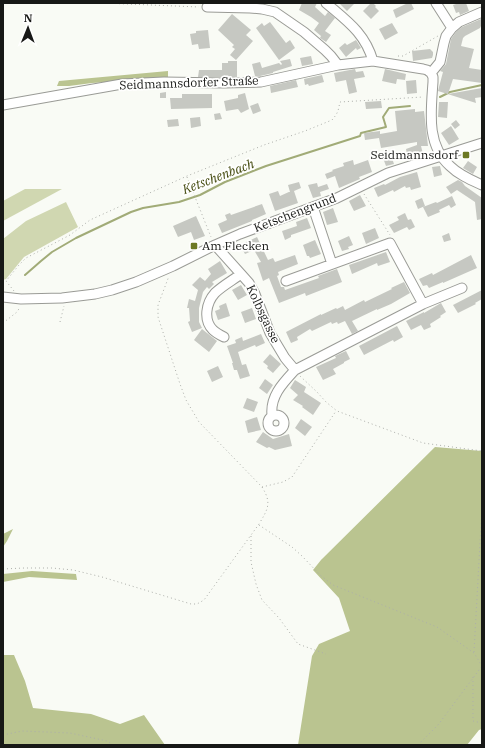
<svg xmlns="http://www.w3.org/2000/svg" width="485" height="748" viewBox="0 0 485 748" font-family="'IBM Plex Serif',serif">
<style>
.green{fill:#d0d7b1}
.forest{fill:#bac490}
.lines{fill:none;stroke-linecap:round;stroke-linejoin:round}
.stream{stroke:#a1ab77;stroke-width:2}
.building{fill:#c6c8c2}
.minor-casing{stroke:#9a9b96;stroke-width:11}
.path{stroke:#adafaa;stroke-width:1;stroke-dasharray:1 3;stroke-linecap:butt}
.minor{stroke:#fff;stroke-width:9}
.poi-dot{fill:#6d7924;stroke:#fffffe;stroke-width:1.5}
.labels{text-anchor:middle;stroke-width:3.5;stroke-linejoin:round;paint-order:stroke}
.street-label{font-size:12px;fill:#171816;stroke:#fffffe}
.poi-label{font-size:12px;fill:#171816;stroke:#fffffe;text-anchor:end}
.water-label{font-size:13px;font-style:italic;fill:#42490c;stroke:#fffffe}
</style>
<rect width="100%" height="100%" fill="#f9fbf5"/>
<path class="green" d="M25 189H62L3 221V201Z
M66 202 78 227 24 257 6 279 3 280V239L26 221Z"/>
<path class="forest" d="M168 71V78L92 83 69 86H57L59 81Z
M435 447 482 451V729L479 730 467 745H298L312 656 319 644 350 631 339 598 313 570 321 560Z
M13 529 7 541 3 547V534Z
M32 571 76 574 77 580 29 577 3 582V574Z
M3 655H14L25 681 33 708 91 714 120 724 144 715 165 745H3Z"/>
<g class="lines">
<path class="stream" d="M440 97 450 92 482 85
M25 275 41 261 52 252 76 238 131 212 143 208 179 202 200 195 225 182 266 166 360 136 361 133 386 127 383 117 389 108 410 106"/>
</g>
<path class="building" d="M302 3H317L315 7 325 16 328 12 335 18 325 31 331 35 326 42 320 38 321 36 314 30 319 23 311 17 299 10Z
M339 3H355L347 11Z
M371 3H373L376 6 375 7 379 11 371 19 363 11Z
M408 3H411L414 9 396 18 393 10Z
M459 3H466L469 11 460 15 459 12 456 13 453 5Z
M232 14 251 30 246 35 253 41 236 60 230 55 235 49 232 47 234 45 218 30Z
M481 19 482 26H481L480 28 465 36 463 38 461 46 474 49 469 68 482 70V83L453 79 448 94 482 88V97L475 98 476 103 438 91 439 87 443 72 440 71 446 64 451 39 456 32 462 27Z
M270 22 286 43 290 40 295 48 279 60 256 28 262 23 264 26Z
M392 23 398 33 385 40 379 29Z
M208 30 210 48 199 49 198 44 192 45 190 34 196 33V31Z
M356 40 361 48 357 50 356 48 346 57 339 48 345 43 347 45Z
M430 49 433 52V55L432 58 413 61 412 51Z
M311 56 313 64 302 66 300 58Z
M290 59 292 66 273 72V73L260 76H255L252 64 260 62 262 68 279 63 281 65 282 64 280 61Z
M228 61H237V77H198L199 70H222V63H228Z
M355 69 356 72 363 71 365 77 354 79 357 92 349 94 346 80 336 82 334 73Z
M385 69 406 74 405 80 397 79 396 84 382 81Z
M322 75 324 82 309 86 308 84 305 85 304 79Z
M296 80 298 87 271 93 270 86Z
M416 80 417 93 407 94 406 81Z
M166 92V98H160V93Z
M245 93 249 109 241 113 238 109 226 111 224 101 238 98V95Z
M182 94H212V108L171 109 170 98H182Z
M381 101 382 108 366 109 365 102Z
M439 102H448L447 118 438 117Z
M258 103 261 111 253 114 250 106Z
M415 109V112L424 111 428 146H421L423 154H417L418 157 408 159 406 149 417 145V142L381 148 379 138 365 140 364 133 380 131V134L397 131 395 111Z
M220 113 222 119 215 120 214 114Z
M200 117 201 126 191 128 190 118Z
M178 119 179 126 168 127 167 120Z
M456 120 460 125 455 129 451 124Z
M451 126 459 139 449 145 441 133Z
M391 155 394 164 386 166 383 158Z
M353 160 354 165 368 160 372 172 359 177 360 179 339 188 335 176 327 179 325 174 333 171 332 170 344 166 343 163Z
M468 161 477 167 473 174 463 168Z
M440 166 442 175 434 177 432 167Z
M417 172 421 187 411 190 410 187 406 188 405 186 394 192 393 190 378 197 374 188 384 184 385 185 400 177Z
M458 180 462 182 465 186 482 198V219L477 220 475 202 457 190 451 194 446 187Z
M299 182 301 188 294 191 298 203 275 211 269 194 278 191 280 196 291 191 290 192 288 185Z
M317 183 318 187 327 184 329 189 320 192 321 196 313 198 308 185Z
M360 195 366 206 354 211 349 201Z
M452 196 456 205 451 208 449 205 439 210 440 212 428 217 423 207 436 202 437 203Z
M422 198 425 206 418 209 415 201Z
M262 204 266 214 252 220V221L222 233 218 224 227 220 225 215 230 213 231 215Z
M333 208 338 222 327 225 323 212Z
M405 213 408 220 411 219 415 227 409 230 407 227 394 233 389 225 399 220 397 217Z
M196 216 205 236 194 240 191 232 178 237 173 226Z
M307 218 311 228 291 235V237L285 240 282 231 297 226 296 222Z
M375 228 379 238 366 244 362 233Z
M449 233 451 240 444 242 442 236Z
M349 236 353 245 348 247 349 249 342 251 338 241Z
M257 237 268 260 273 258 275 262 295 255 298 264 278 272 279 275 277 276 281 287H284L285 290 319 278 318 276 337 269 342 282 306 296 305 293 279 303 269 278 263 281 257 263 261 262 254 250 245 254 240 245Z
M315 240 321 254 310 258 309 256H307L303 245Z
M386 252 390 262 378 266 377 263 352 274 349 265Z
M471 255 477 268 443 283V282L429 288 427 285 423 286 419 279 432 273 433 275Z
M220 261 227 273 212 282 214 284 209 289 207 287 203 292 199 308V322L202 328 192 332 188 322 190 321 189 308H187L189 299 195 301 198 290 192 285 200 277 205 281 211 274 208 269Z
M404 282 410 293 391 304 377 310V309L352 321 358 331 352 334 345 321 338 324 337 322 332 324 331 322 312 331 310 329 297 337 298 340 291 343 286 332 321 314V315L336 308 337 309 343 306 345 310 364 300 365 302 392 289 391 288Z
M241 285 247 295 238 300 232 290Z
M482 290V299L475 303 476 304 458 313 453 305Z
M226 303 230 316 218 320 215 311 220 309 219 306Z
M441 303 446 312 440 316 441 317 430 324 431 327 424 330 421 325 411 330 406 321 424 312V313Z
M252 308 256 319 245 323 241 312Z
M397 326 403 337 394 342 393 340 364 355 359 346Z
M202 329 217 341 209 352 194 340Z
M261 334 265 343 256 347 255 345 238 352 242 365 246 364 250 376 240 379 237 370H234L232 363H233L227 346 236 343 235 340 242 337 243 341Z
M346 351 350 359 344 362V363L333 369 336 374 323 380 316 367 336 358 335 356Z
M270 354 281 364 273 373 267 368 268 366 263 362Z
M218 366 223 377 212 382 207 371Z
M265 379 273 385 267 394 259 388Z
M295 380 306 387 304 392 321 403 313 415 302 407 303 406 293 400 298 395 290 388Z
M247 398 258 402 254 412 243 408Z
M257 417 261 430 248 433 245 421Z
M301 419 312 427 305 436 295 428Z
M263 432 273 439 289 434 292 446 275 450 269 447 267 448 256 442Z"/>
<g class="lines">
<g class="minor-casing">
<path id="minor" d="M326 3C347 21 365 33 373 61
M436 3 452 28
M207 7 250 8 262 9 275 12 304 32 325 50 331 56 338 65
M431 73 433 77V82C431 111 426 145 450 166 459 175 471 180 482 185
M431 73 440 62 444 43 446 36 452 28 459 22 482 12
M3 105 122 84 164 82 224 83 261 82 338 65 373 61 423 69 427 70 431 73
M313 207 332 264
M215 245 241 274C233 280 222 286 215 293 206 303 203 320 213 330 216 333 220 335 224 337
M241 274 249 283 255 294 270 333 285 358 295 370C283 383 270 396 272 415
M286 281 390 243 423 304
M3 297 21 299 62 298 95 294 112 290 136 282 173 266 215 245 240 234 337 198 388 173 482 143
M295 370 423 304 462 288
M268 423a8 8 0 1 1 16 0a8 8 0 1 1-16 0Z"/>
</g>
<path class="path" d="M103 3 199 7
M398 56H403L438 36
M187 177 211 237
M364 194 390 235
M14 291 6 281 19 265 26 258 70 235 90 220 187 176 264 145 305 131 332 120 336 115 338 111 340 102 423 97
M60 322 64 306
M3 323 17 312 20 307
M300 376 317 392 326 402 337 411 423 443 482 451
M262 487 283 482 292 477 336 411
M259 525 292 547 302 556 320 575 333 585 437 627 474 653 482 666
M251 536V562L256 584 262 600 279 618 298 644 326 654
M3 569 24 568H52L73 570 102 577 191 604H197L204 600 259 524C268 509 272 503 262 487L199 422 186 400 180 384 158 317V305L169 276
M474 652 482 507
M473 677V721L482 723
M3 735 22 731 70 733 107 741 113 745
M418 745 438 725 482 666"/>
<use href="#minor" class="minor"/>
</g>
<g class="poi-dot">
<rect x="462" y="151" width="8" height="8" rx="2"/>
<rect x="190" y="242" width="8" height="8" rx="2"/>
</g>
<g class="labels">
<g class="street-label">
<text transform="translate(189 83) rotate(-2)" y="4">Seidmannsdorfer Straße</text>
<text transform="translate(295 213) rotate(-21)" y="4">Ketschengrund</text>
<text transform="translate(263 314) rotate(65)" y="4">Kolbsgasse</text>
</g>
<g class="poi-label">
<text x="458" y="159">Seidmannsdorf</text>
<text x="202" y="250" text-anchor="start">Am Flecken</text>
</g>
<g class="water-label">
<text transform="translate(218 176) rotate(-21)" y="5">Ketschenbach</text>
</g>
</g>
<rect width="485" height="748" fill="none" stroke="#171816" stroke-width="8"/>
<g transform="translate(28 28) rotate(1)" stroke="#fffffe" stroke-width="3" paint-order="stroke">
<path d="M0-3L7 15L0 10L-7 15Z" fill="#171816"/>
<text y="-6" font-size="11" font-weight="bold" text-anchor="middle" fill="#171816">N</text>
</g>
</svg>
